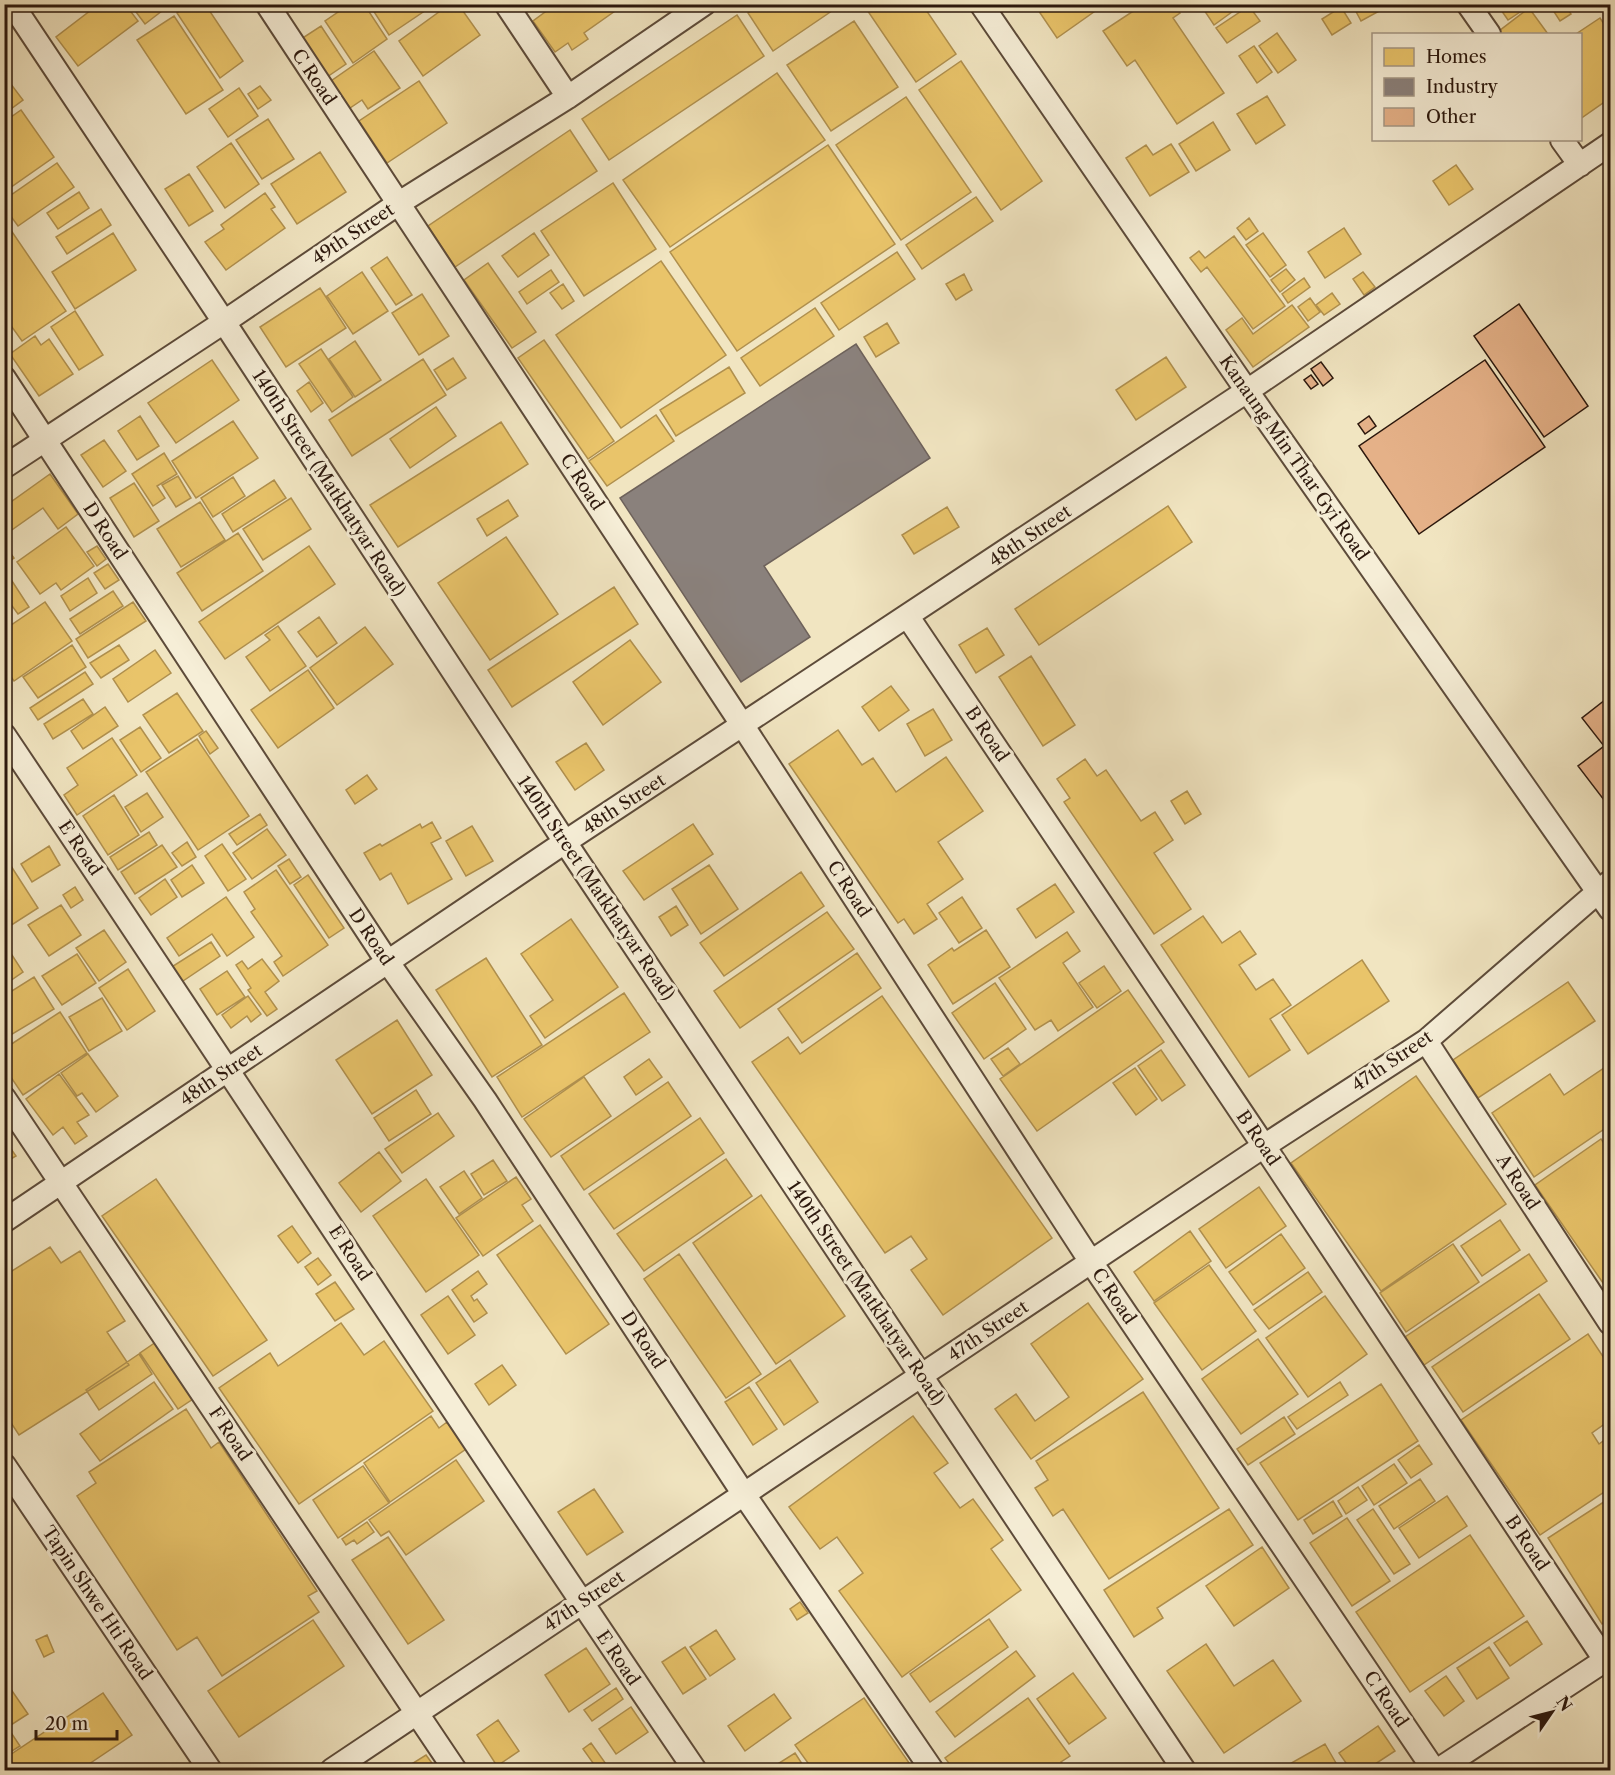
<svg xmlns="http://www.w3.org/2000/svg" width="1615" height="1775" viewBox="0 0 1615 1775" font-family="'Libre Caslon Text',serif">
<style>
.homes{fill:#e9c46a;stroke:#b0904e;stroke-width:1.5}
.industry{fill:#8a817c;stroke:#6e625b;stroke-width:1.5}
.building{fill:#e5b188;stroke:#2c180d;stroke-width:1.5}
.lines{fill:none;stroke-linecap:round;stroke-linejoin:round}
.street-casing{stroke:#5d4b3a;stroke-width:26}
.street{stroke:#f6eed7;stroke-width:22}
.labels{text-anchor:middle;stroke-width:6;stroke-linejoin:round;paint-order:stroke}
.street-label{font-size:18px;fill:#2c180d;stroke:#f6eed7}
</style>
<rect width="100%" height="100%" fill="#f1e5c1"/>
<filter id="stains"><feTurbulence type="fractalNoise" baseFrequency=".00333" numOctaves="4"/><feColorMatrix values="0 0 0 0 .2 0 0 0 0 .09 0 0 0 0 .02 0 0 0 .5 -.17"/></filter>
<radialGradient id="worn" r=".72"><stop offset=".6" stop-color="#630" stop-opacity="0"/><stop offset="1" stop-color="#630" stop-opacity=".3"/></radialGradient>
<path class="homes" d="M99 4H125L138 21 78 66 56 37Z
M130 4H171L145 24Z
M189 4H205L243 61 220 78 177 13Z
M350 4H364L387 39 353 63 325 21Z
M369 4H435L389 35Z
M450 4H458L480 35 423 76 399 41Z
M556 4H625L584 33 588 39 572 50 568 43 555 52 533 21Z
M761 4H842L773 51 748 13Z
M863 4H922L956 54 916 82Z
M1034 4H1095L1098 9 1057 38Z
M1144 4H1174L1180 13 1173 18 1224 93 1177 124 1135 60 1127 66 1103 31Z
M1200 4H1243L1214 25Z
M1352 4H1392L1361 21Z
M1480 4H1500V5L1485 13Z
M1502 4H1519L1523 10 1508 20 1499 7Z
M1549 4H1564L1571 14 1560 21Z
M1249 6 1260 21 1227 43 1216 28Z
M1341 7 1351 23 1332 35 1322 19Z
M1529 8 1548 34H1501L1499 31Z
M737 15 764 56 609 160 582 119Z
M174 16 223 90 186 114 137 40Z
M1600 18 1610 33V98L1580 119V34H1576Z
M854 21 898 87 831 131 787 65Z
M321 26 346 64 324 79 298 41Z
M1277 33 1296 60 1278 73 1259 46Z
M1254 46 1272 72 1257 83 1239 56Z
M374 51 400 88 368 109 362 100 350 108 331 81Z
M961 61 1042 181 1001 210 919 90Z
M777 73 825 140 670 247 623 180Z
M4 75 23 100 4 114Z
M419 81 447 123 387 163 359 121Z
M260 86 271 100 258 109 248 94Z
M239 88 258 116 228 137 209 109Z
M1267 96 1285 125 1256 144 1237 114Z
M906 97 971 192 901 240 836 145Z
M21 110 54 157 4 192V122Z
M268 119 294 159 262 179 236 140Z
M1213 122 1230 150 1196 171 1179 144Z
M570 130 597 171 455 267 428 226Z
M231 143 259 184 225 208 197 167Z
M1171 144 1189 172 1150 196 1126 158 1146 145 1153 155Z
M828 145 895 244 737 351 670 252Z
M320 152 346 192 297 224 271 184Z
M57 163 74 187 18 226 4 207V200Z
M1456 165 1473 189 1449 205 1433 181Z
M189 174 213 211 189 226 165 189Z
M613 183 656 249 584 296 541 231Z
M79 192 89 208 58 229 47 213Z
M265 193 275 207 271 209 285 228 226 270 205 242 224 229 221 225Z
M976 197 993 221 922 269 906 245Z
M101 209 111 225 67 254 56 237Z
M1249 218 1258 231 1246 240 1237 228Z
M4 220 66 311 22 341 4 316Z
M1344 228 1361 254 1325 278 1308 252Z
M113 233 136 270 75 309 52 272Z
M534 233 549 255 518 277 502 256Z
M1263 233 1286 265 1270 277 1246 245Z
M1234 236 1285 306 1253 329 1207 267 1201 272 1190 258 1199 251 1205 258Z
M897 252 915 279 839 330 821 303Z
M387 257 412 295 396 305 371 268Z
M661 261 726 355 621 428 556 335Z
M488 263 536 332 512 348 464 280Z
M1286 269 1295 280 1280 292 1271 280Z
M551 270 559 282 527 304 519 292Z
M362 272 388 311 353 334 327 296Z
M1363 272 1375 287 1364 295 1353 279Z
M964 274 972 290 956 300 946 284Z
M1304 278 1310 287 1288 303 1282 294Z
M563 284 574 301 562 309 550 293Z
M320 288 346 328 286 367 260 327Z
M1332 293 1340 304 1324 315 1316 305Z
M422 294 449 336 419 355 392 313Z
M1310 298 1320 312 1308 321 1298 307Z
M1292 305 1309 327 1253 367 1226 330 1242 318 1253 334Z
M815 308 834 336 760 386 741 358Z
M75 311 103 355 79 370 51 327Z
M887 323 899 343 876 357 864 337Z
M35 336 41 345 49 339 73 374 39 396 10 354Z
M544 340 614 441 588 459 518 358Z
M355 341 381 380 355 397 329 359Z
M321 349 353 397 332 412 299 364Z
M1166 357 1186 387 1136 420 1116 390Z
M453 358 466 378 447 390 434 370Z
M423 359 446 395 352 456 329 420Z
M212 360 239 400 176 443 148 403Z
M729 367 745 393 676 436 660 410Z
M309 382 323 403 311 412 297 391Z
M436 407 456 436 410 468 390 439Z
M656 415 674 441 607 486 589 461Z
M140 416 159 446 137 460 118 431Z
M233 421 258 458 196 498 172 461Z
M501 422 528 464 398 547 370 505Z
M104 440 126 471 103 487 81 455Z
M164 453 177 474 157 486 165 498 153 506 132 474Z
M50 474 78 514 58 529 43 508 6 534 4 532V507Z
M178 476 191 498 176 507 162 485Z
M233 477 245 496 213 517 201 498Z
M274 480 286 498 233 532 222 514Z
M134 483 159 521 134 537 110 498Z
M291 498 311 529 263 560 243 529Z
M508 500 518 516 487 536 477 519Z
M200 502 225 540 181 567 157 529Z
M1168 506 1192 542 1039 645 1015 609Z
M947 507 959 527 914 554 902 535Z
M66 527 94 566 61 590 56 583 40 594 17 562Z
M238 533 263 571 202 611 177 573Z
M506 537 558 614 490 660 438 583Z
M4 544 14 558 4 565Z
M97 546 106 559 97 566 87 552Z
M309 546 335 584 225 659 199 622Z
M108 564 119 580 105 589 94 573Z
M88 578 97 593 70 611 61 596Z
M12 581 29 607 18 614 4 595V587Z
M614 587 638 624 512 707 488 670Z
M113 591 123 606 80 634 70 619Z
M45 602 72 641 14 681 4 667V630Z
M133 602 146 621 88 658 76 639Z
M319 617 337 643 317 657 298 632Z
M278 626 306 666 270 691 246 657 270 640 265 635Z
M365 627 393 664 337 705 310 668Z
M987 628 1004 655 976 673 959 645Z
M630 640 661 682 603 725 573 682Z
M72 645 86 667 38 698 23 677Z
M119 645 129 660 101 678 90 663Z
M155 650 171 673 128 702 113 679Z
M1031 656 1075 725 1043 746 999 677Z
M308 670 334 708 278 748 251 710Z
M85 672 93 684 38 720 30 708Z
M891 686 909 710 879 731 862 707Z
M177 693 203 731 169 753 143 715Z
M83 699 93 714 53 739 44 724Z
M105 707 118 726 83 749 71 731Z
M933 709 952 740 925 756 907 724Z
M140 727 161 758 141 772 120 740Z
M838 730 862 765 873 758 896 792 946 757 983 811 938 842 963 879 927 904 937 919 914 934 904 919 898 923 789 764Z
M206 731 218 748 210 754 199 736Z
M112 738 137 775 77 815 64 795 78 785 67 768Z
M197 739 249 816 198 850 146 772Z
M586 743 604 770 575 790 556 762Z
M1085 759 1097 776 1106 770 1141 821 1155 812 1173 840 1154 853 1191 909 1154 934 1064 802 1070 798 1057 779Z
M367 775 377 789 355 804 346 790Z
M1187 791 1201 814 1185 824 1171 801Z
M147 793 163 817 141 832 125 807Z
M114 795 139 835 108 855 83 816Z
M260 814 267 825 237 845 229 834Z
M432 822 441 838 431 843 452 879 408 904 391 873 380 880 364 853 380 844 382 846 420 824 422 828Z
M693 824 713 854 644 900 623 871Z
M472 826 493 861 466 876 446 841Z
M267 829 286 855 252 879 233 853Z
M149 832 157 845 118 870 110 857Z
M187 842 196 857 182 866 172 853Z
M222 844 246 879 228 891 205 856Z
M162 845 177 867 135 894 121 872Z
M49 846 60 865 32 882 21 864Z
M289 859 301 877 290 884 278 866Z
M192 865 204 883 182 897 171 880Z
M709 865 738 909 701 934 672 889Z
M11 866 38 908 10 926 4 917V870Z
M276 870 328 945 283 976 274 962 282 956 251 912 255 909 244 892Z
M801 872 824 906 724 976 700 943Z
M308 875 344 928 329 938 294 885Z
M165 879 177 897 151 915 139 898Z
M1055 884 1074 912 1036 938 1017 909Z
M75 887 83 900 71 908 63 895Z
M226 897 254 937 227 956 212 934 179 956 167 938Z
M962 897 982 928 959 943 939 913Z
M61 905 81 935 49 956 28 925Z
M676 906 688 925 671 936 659 917Z
M827 912 854 949 740 1028 714 991Z
M1203 916 1222 943 1240 931 1256 954 1239 965 1256 990 1273 979 1291 1005 1270 1019 1290 1050 1249 1077 1161 945Z
M571 919 618 987 545 1038 530 1016 553 1000 521 954Z
M104 930 126 962 99 981 76 948Z
M986 930 1010 967 953 1004 928 965 952 948 954 951Z
M1067 932 1080 951 1063 963 1093 1007 1058 1031 1051 1020 1035 1030 999 978Z
M211 942 220 956 180 983 170 968Z
M10 952 23 972 4 985V955Z
M857 953 881 988 802 1043 778 1009Z
M77 954 96 983 62 1005 42 976Z
M486 958 542 1045 492 1077 436 990Z
M262 959 279 981 265 992 277 1009 267 1016 248 990 251 988 236 965 242 961 248 969Z
M1362 960 1389 1001 1308 1054 1282 1015Z
M1104 966 1121 991 1097 1008 1079 983Z
M128 969 155 1011 127 1030 99 988Z
M227 971 245 997 217 1015 200 989Z
M34 977 54 1009 4 1039V989L9 986 12 991Z
M1568 982 1595 1021 1478 1098 1453 1060Z
M995 983 1026 1029 984 1059 952 1013Z
M1128 990 1164 1042 1037 1131 1000 1079Z
M624 993 650 1032 522 1117 497 1077Z
M248 996 261 1014 251 1022 247 1016 231 1028 222 1015Z
M882 996 1052 1238 943 1315 911 1270 927 1259 911 1236 885 1253 752 1062 788 1037 800 1054Z
M102 998 122 1031 89 1051 69 1017Z
M60 1012 87 1053 23 1095 4 1067V1049Z
M397 1020 432 1075 372 1114 336 1060Z
M1008 1048 1020 1064 1003 1076 991 1059Z
M1161 1050 1185 1085 1162 1101 1138 1066Z
M88 1054 118 1096 96 1112 82 1093 77 1096 61 1073Z
M649 1059 662 1077 636 1095 624 1077Z
M1610 1064V1125L1534 1177 1492 1113 1550 1074 1564 1095Z
M1135 1068 1157 1099 1136 1115 1113 1083Z
M59 1074 89 1115 77 1122 87 1136 75 1144 63 1127 53 1135 26 1099Z
M1416 1076 1506 1204 1381 1291 1291 1163Z
M584 1077 611 1116 551 1157 524 1119Z
M668 1082 691 1116 584 1190 561 1156Z
M416 1090 431 1114 389 1141 374 1118Z
M438 1113 454 1136 402 1173 385 1149Z
M700 1118 724 1153 614 1229 589 1194Z
M4 1139 16 1156 4 1163Z
M1601 1139 1610 1152V1293L1535 1185Z
M379 1152 401 1181 361 1212 339 1183Z
M726 1159 752 1196 644 1271 617 1234Z
M493 1160 507 1181 484 1195 471 1174Z
M464 1171 482 1198 459 1214 440 1187Z
M516 1177 531 1199 522 1205 533 1221 483 1256 456 1218Z
M156 1179 267 1340 213 1376 102 1216Z
M426 1179 479 1255 426 1292 373 1216Z
M1259 1187 1286 1226 1226 1268 1199 1229Z
M761 1195 845 1316 776 1364 693 1243Z
M1500 1220 1520 1250 1482 1276 1461 1246Z
M540 1225 609 1324 566 1354 497 1255Z
M292 1226 311 1253 298 1263 278 1236Z
M1190 1231 1211 1261 1154 1301 1134 1272Z
M1281 1234 1305 1268 1253 1305 1229 1272Z
M1453 1244 1479 1282 1406 1332 1380 1293Z
M50 1247 61 1263 80 1251 125 1321 107 1332 129 1365 19 1435 4 1412V1276Z
M679 1254 761 1374 726 1398 644 1279Z
M1529 1254 1547 1281 1424 1365 1405 1337Z
M318 1258 331 1275 318 1285 305 1267Z
M1209 1265 1256 1331 1202 1370 1154 1303Z
M478 1271 487 1284 471 1296 474 1301 477 1299 487 1313 474 1322 452 1290Z
M1308 1272 1322 1292 1269 1329 1254 1310Z
M335 1282 354 1309 335 1321 316 1294Z
M1539 1294 1570 1339 1463 1412 1432 1367Z
M448 1296 475 1335 448 1354 421 1315Z
M1325 1296 1367 1354 1308 1397 1266 1338Z
M1088 1303 1143 1379 1031 1459 995 1409 1016 1394 1035 1421 1069 1397 1031 1344Z
M341 1323 364 1355 384 1341 433 1411 299 1504 219 1388 270 1353 278 1366Z
M1588 1334 1610 1367V1420L1592 1433 1599 1444 1610 1436V1488L1540 1535 1461 1420Z
M1258 1339 1298 1394 1241 1434 1202 1379Z
M156 1342 193 1399 178 1409 140 1353Z
M139 1354 152 1374 99 1410 86 1390Z
M790 1360 818 1402 784 1425 756 1383Z
M502 1365 516 1385 489 1405 475 1384Z
M154 1382 173 1409 100 1461 80 1434Z
M1340 1382 1348 1395 1297 1429 1288 1417Z
M1381 1384 1418 1441 1298 1520 1260 1463Z
M749 1387 777 1429 753 1445 725 1402Z
M1143 1392 1219 1508 1109 1579 1063 1509 1053 1516 1035 1488 1048 1480 1036 1461Z
M186 1409 211 1448 219 1442 317 1591 308 1596 319 1612 222 1676 197 1637 177 1650 77 1496 96 1483 89 1472Z
M431 1416 439 1428 447 1422 466 1449 390 1502 364 1463Z
M913 1416 948 1463 934 1473 960 1508 973 1499 1003 1540 991 1549 1021 1590 902 1677 839 1591 863 1573 837 1537 820 1549 789 1507Z
M1284 1417 1295 1434 1248 1465 1237 1449Z
M1419 1445 1432 1464 1411 1478 1398 1460Z
M456 1460 484 1501 406 1555 389 1531 381 1536 369 1520Z
M1394 1464 1407 1483 1374 1505 1362 1486Z
M363 1466 389 1503 338 1538 313 1500Z
M1420 1479 1435 1501 1394 1529 1379 1506Z
M1358 1487 1367 1500 1346 1514 1338 1501Z
M594 1489 623 1532 587 1555 558 1512Z
M1447 1496 1467 1526 1419 1558 1399 1528Z
M1610 1498V1618L1602 1624 1548 1538Z
M1333 1501 1342 1516 1313 1534 1304 1520Z
M1229 1509 1253 1545 1157 1608 1163 1618 1134 1637 1104 1590Z
M1373 1509 1410 1564 1394 1574 1357 1520Z
M1347 1518 1390 1581 1352 1606 1310 1543Z
M367 1522 374 1532 357 1544 354 1540 346 1545 342 1539Z
M1470 1535 1524 1616 1410 1692 1356 1612Z
M388 1537 444 1620 408 1644 352 1560Z
M1262 1547 1289 1588 1234 1626 1206 1586Z
M800 1602 808 1613 797 1620 790 1609Z
M989 1619 1008 1647 930 1702 910 1674Z
M313 1620 344 1666 239 1737 208 1691Z
M1527 1621 1542 1644 1510 1666 1494 1643Z
M716 1630 735 1659 710 1676 690 1647Z
M47 1635 54 1652 44 1657 36 1640Z
M1206 1644 1234 1686 1273 1660 1301 1701 1224 1753 1167 1671Z
M685 1647 706 1679 683 1694 662 1662Z
M1489 1647 1509 1678 1477 1699 1457 1668Z
M586 1648 610 1684 569 1712 545 1675Z
M1016 1651 1035 1676 955 1737 936 1712Z
M1073 1673 1106 1718 1069 1744 1037 1699Z
M1446 1676 1464 1701 1444 1716 1425 1691Z
M8 1685 28 1714 11 1725 4 1715V1687Z
M616 1688 623 1699 592 1721 584 1710Z
M103 1693 132 1735 80 1770H4V1759Z
M774 1694 791 1718 745 1751 728 1726Z
M864 1698 914 1770H813L795 1745Z
M1028 1698 1070 1756 1061 1762 1068 1770H954L945 1758Z
M631 1707 648 1732 616 1754 599 1729Z
M498 1720 519 1751 497 1766 477 1735Z
M4 1722 20 1746 4 1756Z
M1378 1726 1395 1751 1366 1770H1351L1339 1753Z
M591 1743 606 1764 598 1770 583 1749Z
M1325 1744 1340 1770H1279Z
M795 1753 806 1770H768Z
M426 1755 437 1770H402Z"/>
<path class="industry" d="M856 344 930 458 764 566 810 637 741 682 620 498Z"/>
<path class="building" d="M1519 304 1588 406 1544 437 1474 336Z
M1485 360 1545 447 1419 534 1359 446Z
M1321 362 1333 378 1323 386 1311 369Z
M1311 375 1318 384 1311 389 1304 380Z
M1369 416 1376 426 1365 434 1358 424Z
M1610 696V795L1604 800 1578 766 1604 746 1582 718Z"/>
<g class="lines">
<g class="street-casing">
<path id="street" d="M12 4 224 322 565 842 1184 1770
M267 4 743 726 1091 1262 1434 1770
M506 4 568 97
M981 4 1247 391 1610 909
M1468 4 1489 34
M1562 140 1580 165
M4 378 387 961 485 1100 743 1493 932 1770
M4 467 224 322 399 203 568 97 704 4
M908 617 1264 1146 1605 1660
M4 735C236 1080 462 1427 695 1770
M1426 1041 1610 1323
M4 1098 455 1770
M4 1221 565 842 1247 391 1610 144
M4 1465 210 1770
M332 1770 1264 1146 1426 1041 1599 891 1610 882
M1438 1770 1610 1657"/>
</g>
<use href="#street" class="street"/>
</g>
<g class="labels">
<g class="street-label">
<text transform="translate(314 77) rotate(56)" y="6">C Road</text>
<text transform="translate(353 234) rotate(-34)" y="6">49th Street</text>
<text transform="translate(1294 458) rotate(55)" y="6">Kanaung Min Thar Gyi Road</text>
<text transform="translate(582 482) rotate(57)" y="6">C Road</text>
<text transform="translate(329 483) rotate(57)" y="6">140th Street (Matkhatyar Road)</text>
<text transform="translate(105 531) rotate(57)" y="6">D Road</text>
<text transform="translate(1030 536) rotate(-34)" y="6">48th Street</text>
<text transform="translate(987 734) rotate(56)" y="6">B Road</text>
<text transform="translate(624 804) rotate(-33)" y="6">48th Street</text>
<text transform="translate(80 848) rotate(56)" y="6">E Road</text>
<text transform="translate(596 888) rotate(56)" y="6">140th Street (Matkhatyar Road)</text>
<text transform="translate(849 889) rotate(57)" y="6">C Road</text>
<text transform="translate(371 937) rotate(56)" y="6">D Road</text>
<text transform="translate(1392 1061) rotate(-34)" y="6">47th Street</text>
<text transform="translate(221 1075) rotate(-34)" y="6">48th Street</text>
<text transform="translate(1258 1138) rotate(56)" y="6">B Road</text>
<text transform="translate(1518 1182) rotate(57)" y="6">A Road</text>
<text transform="translate(350 1253) rotate(57)" y="6">E Road</text>
<text transform="translate(866 1293) rotate(56)" y="6">140th Street (Matkhatyar Road)</text>
<text transform="translate(1114 1296) rotate(56)" y="6">C Road</text>
<text transform="translate(988 1331) rotate(-34)" y="6">47th Street</text>
<text transform="translate(643 1340) rotate(57)" y="6">D Road</text>
<text transform="translate(230 1434) rotate(56)" y="6">F Road</text>
<text transform="translate(1527 1543) rotate(56)" y="6">B Road</text>
<text transform="translate(584 1601) rotate(-34)" y="6">47th Street</text>
<text transform="translate(97 1603) rotate(56)" y="6">Tapin Shwe Hti Road</text>
<text transform="translate(618 1658) rotate(56)" y="6">E Road</text>
<text transform="translate(1386 1699) rotate(56)" y="6">C Road</text>
</g>
</g>
<rect width="1615" height="1775" fill="none" stroke="#f1e5c1" stroke-width="24"/>
<rect x="6" y="6" width="1603" height="1763" fill="none" stroke="#2c180d" stroke-width="3"/>
<rect x="12" y="12" width="1591" height="1751" fill="none" stroke="#2c180d" stroke-width="1.5"/>
<rect x="1372" y="33" width="210" height="108" fill="#f6eed7" stroke="#a59886" stroke-width="1.5"/>
<rect x="1384" y="48" width="30" height="18" fill="#e9c46a" stroke="#a59886" stroke-width="1.5"/>
<text x="1426" y="63" font-size="18" fill="#2c180d">Homes</text>
<rect x="1384" y="78" width="30" height="18" fill="#8a817c" stroke="#a59886" stroke-width="1.5"/>
<text x="1426" y="93" font-size="18" fill="#2c180d">Industry</text>
<rect x="1384" y="108" width="30" height="18" fill="#e5b188" stroke="#a59886" stroke-width="1.5"/>
<text x="1426" y="123" font-size="18" fill="#2c180d">Other</text>
<g transform="translate(1552 1712) rotate(55)" stroke="#f6eed7" stroke-width="4.5" paint-order="stroke">
<path d="M0-4.5L10 22L0 15L-10 22Z" fill="#2c180d"/>
<text y="-9" font-size="16" font-weight="bold" text-anchor="middle" fill="#2c180d">N</text>
</g>
<path d="M36 1730v9h81v-9" fill="none" stroke="#2c180d" stroke-width="3"/>
<text x="45" y="1730" font-size="18" fill="#2c180d" stroke="#f6eed7" stroke-width="4.5" paint-order="stroke">20 m</text>
<rect width="100%" height="100%" filter="url(#stains)"/>
<rect width="100%" height="100%" fill="url(#worn)"/>
</svg>
